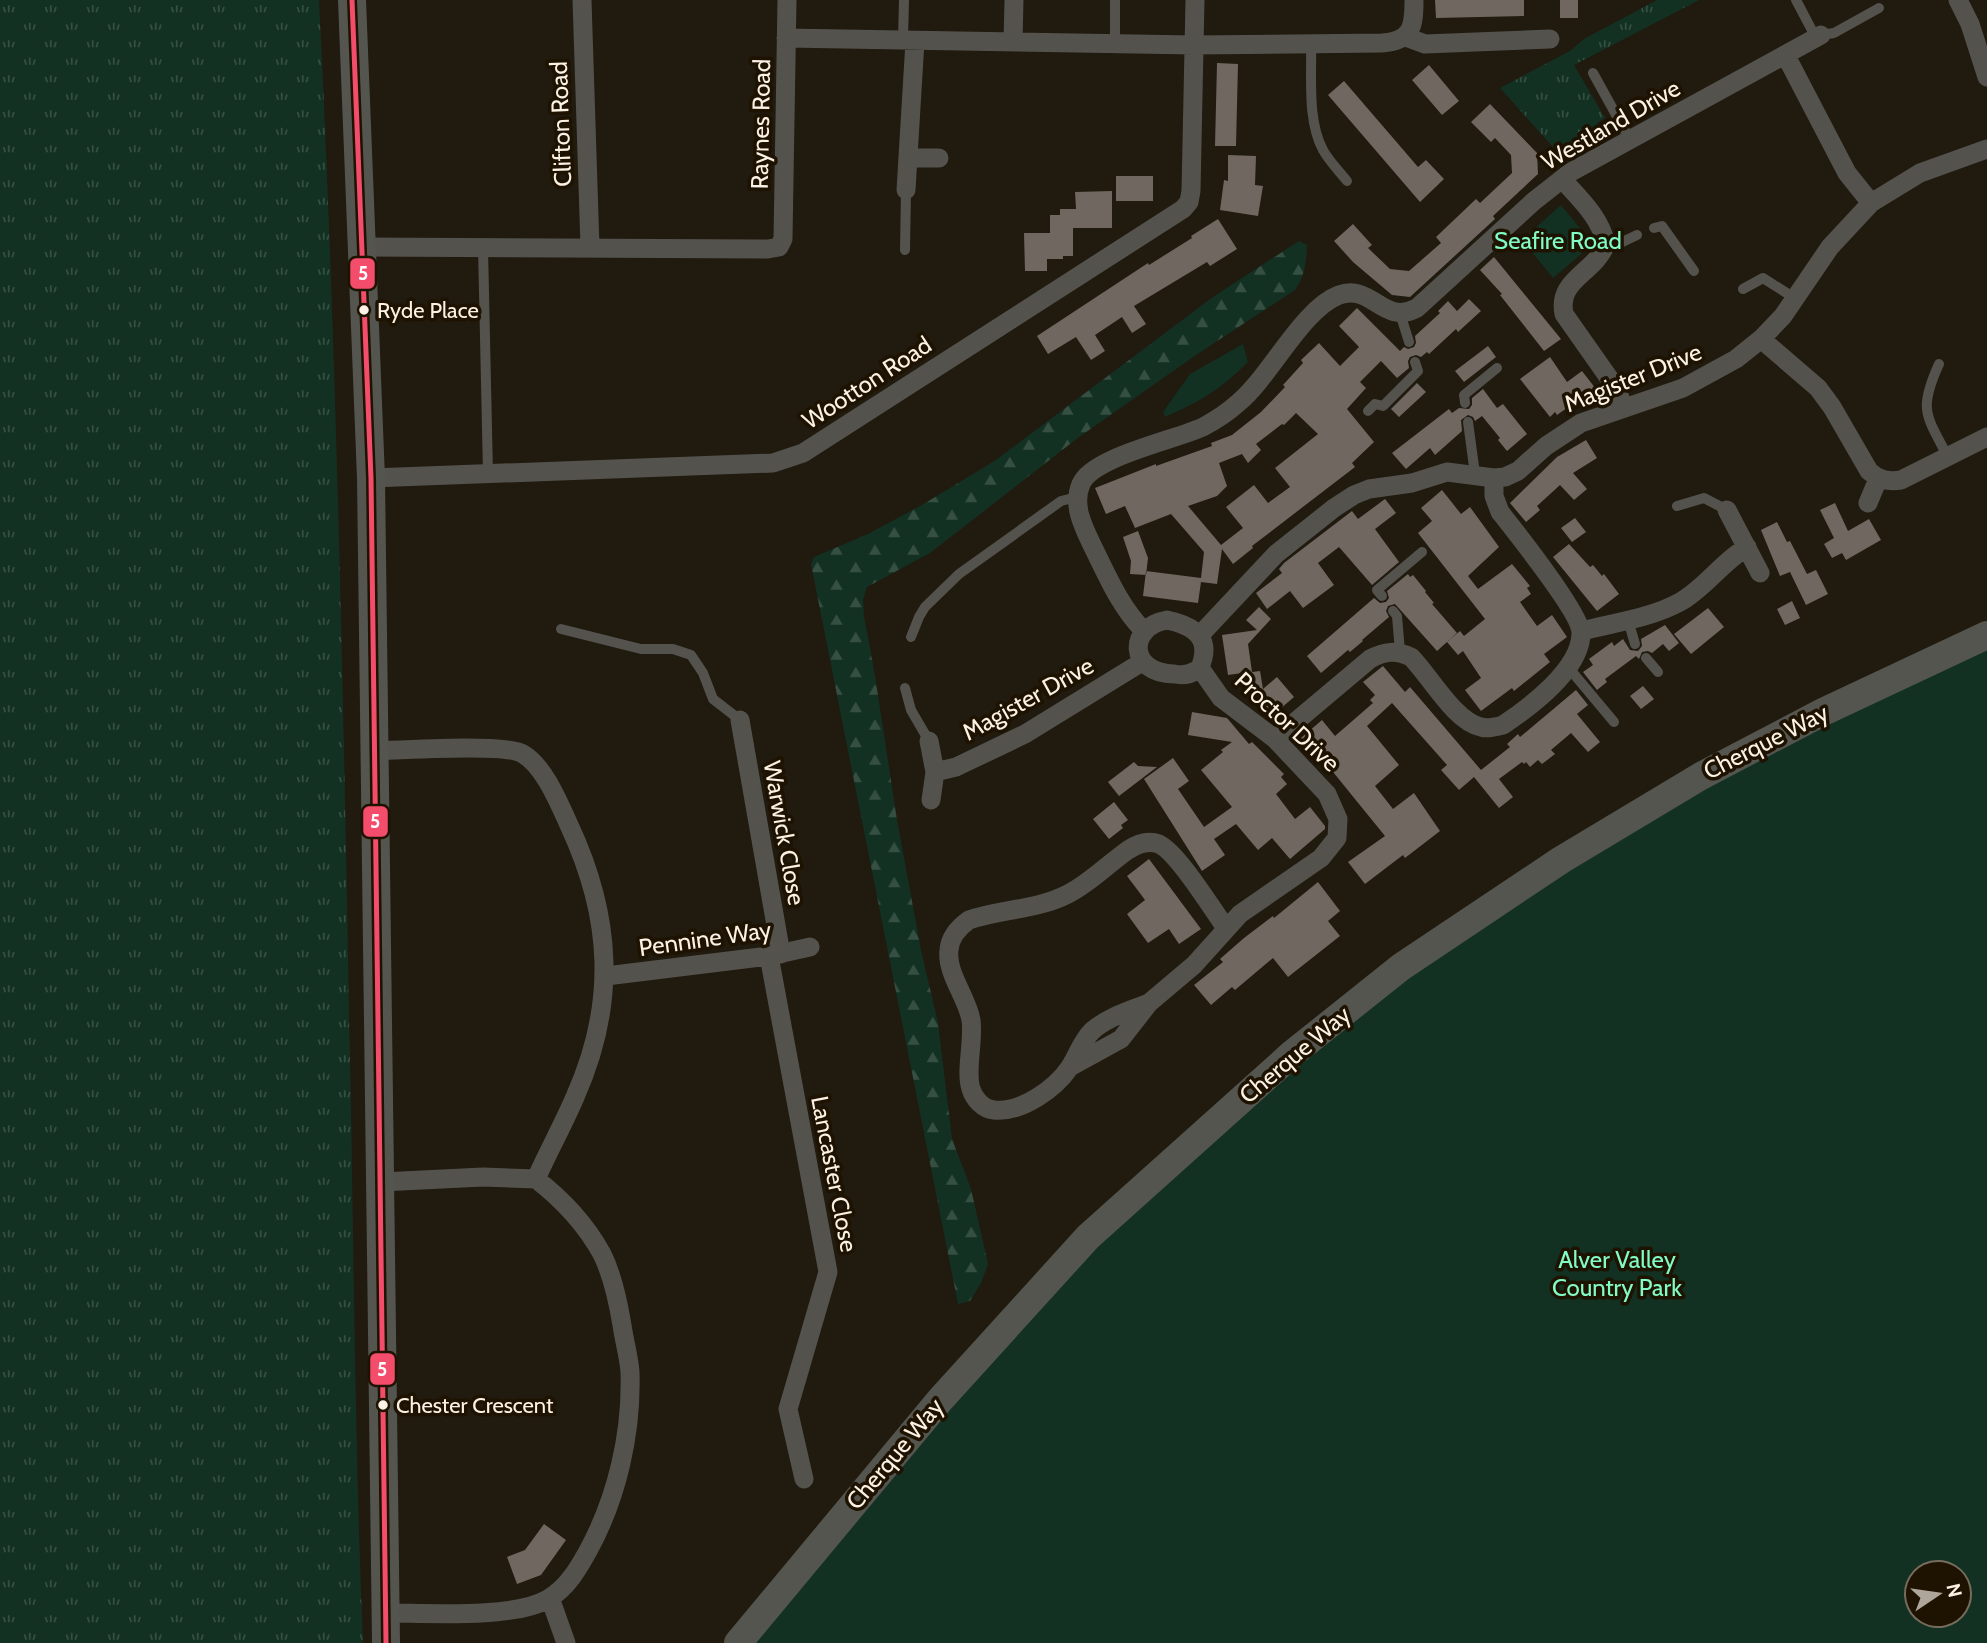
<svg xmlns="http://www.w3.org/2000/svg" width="1987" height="1643" viewBox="0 0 1987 1643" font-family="Cabin,sans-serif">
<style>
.grass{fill:url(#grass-tufts)}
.forest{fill:url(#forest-firs)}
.park{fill:#123123;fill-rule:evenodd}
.building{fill:#706860;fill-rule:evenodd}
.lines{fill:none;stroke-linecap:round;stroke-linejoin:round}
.lane{stroke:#53524d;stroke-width:10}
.street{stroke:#53524d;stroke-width:19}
.secondary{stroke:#54554f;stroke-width:28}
.bus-1-casing{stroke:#1e1201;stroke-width:10}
.bus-1{stroke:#f44d6c;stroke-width:5}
.bus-dot{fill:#fbf2e5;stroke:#1e1201;stroke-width:2.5}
.labels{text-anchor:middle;stroke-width:7;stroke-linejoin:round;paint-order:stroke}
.bus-label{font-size:22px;fill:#fbf2e5;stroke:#1e1201;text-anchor:start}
.street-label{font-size:24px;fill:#fbf2e5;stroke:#1e1201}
.park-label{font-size:24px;fill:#81fcc6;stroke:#1e1201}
.line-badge{stroke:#1e1201;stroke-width:2.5}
.badge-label{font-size:19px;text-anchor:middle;font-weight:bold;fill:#fff}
</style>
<defs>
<pattern id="grass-tufts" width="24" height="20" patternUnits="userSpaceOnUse" patternTransform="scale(1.75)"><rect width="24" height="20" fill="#123123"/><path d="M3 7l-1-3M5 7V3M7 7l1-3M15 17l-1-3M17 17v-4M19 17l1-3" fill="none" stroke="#354f43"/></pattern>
<pattern id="forest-firs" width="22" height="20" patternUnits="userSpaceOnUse" patternTransform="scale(1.75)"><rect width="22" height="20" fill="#123123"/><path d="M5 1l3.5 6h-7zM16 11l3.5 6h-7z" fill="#354f43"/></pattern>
</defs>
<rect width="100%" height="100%" fill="#201a0f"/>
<path class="grass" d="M0 0H319C336 338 343 677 349 1015 354 1225 354 1434 363 1643H0Z
M1657 0H1699L1574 65 1605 118 1597 123 1605 136 1564 159 1500 88 1570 51 1584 39Z"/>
<path class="forest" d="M1299 241 1307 245C1306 263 1305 276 1295 290L1196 355 1079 437 930 553 867 587 863 600 864 616 875 676 897 820 921 950 938 1023 952 1139 971 1189 988 1264 981 1283 970 1301 958 1304 811 564 814 557 868 534 922 505 996 460 1213 297Z"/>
<path class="park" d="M1561 205 1593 244 1553 278 1522 240Z
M1243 344 1248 362C1220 390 1201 401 1165 417L1163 412 1190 374Z
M1987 633V1643H752L940 1400 1292 1054 1561 860ZM1917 1573H1959V1615H1917Z"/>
<path class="building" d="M1435 0H1524V16L1436 18Z
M1560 0H1578V18H1560Z
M1217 63 1238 64 1236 146H1215Z
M1429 65 1459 101 1442 115 1412 80Z
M1344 81 1418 167 1426 160 1444 179 1420 202 1328 95Z
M1490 104 1537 153 1538 174 1493 216 1495 219 1410 297 1392 295 1353 262 1334 241 1353 224 1372 245 1368 248 1390 269 1409 271 1441 243 1436 237 1476 199 1480 203 1512 173 1511 155 1495 138 1491 142 1471 122Z
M1228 155 1256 156 1255 185 1263 186 1258 216 1220 210 1224 180 1228 181Z
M1116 176H1153V201H1116Z
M1112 191V228H1073V256H1063V259H1047V271H1025L1024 233H1050V215H1060V209H1076L1075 192Z
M1218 219 1237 249 1210 266 1207 262 1134 306 1146 324 1132 333 1122 317 1095 335 1105 351 1091 360 1076 337 1048 354 1037 336 1148 263 1149 265 1192 238 1191 236Z
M1494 257 1561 339 1544 351 1500 295 1502 294 1480 270Z
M1469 299 1481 311 1458 332 1456 329 1429 354 1427 352 1421 357 1416 355 1410 357 1408 361 1409 368 1397 378 1381 361 1360 382 1366 388 1347 409 1374 442 1352 463 1355 467 1252 546 1253 548 1233 564 1222 549 1217 584 1201 582 1198 603 1143 596 1146 571 1201 578 1204 552 1171 514 1135 528 1125 506 1106 514 1095 488 1156 464V466L1212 446 1211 443 1232 435 1261 412 1285 387 1283 385 1303 363 1301 360 1319 343 1340 366 1359 347 1339 326 1357 308 1400 351 1404 347 1408 349 1414 347 1416 343 1415 336 1440 313 1438 311 1448 301 1457 311ZM1296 413 1318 434 1275 468 1290 487 1268 503 1254 485 1226 507 1243 528 1221 545 1188 506 1217 496 1227 486 1219 463 1242 454 1248 463 1261 450 1256 444 1282 424 1284 425Z
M1488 346 1496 357 1464 382 1455 371Z
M1550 357 1567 382 1582 371 1599 393 1585 404 1581 398 1557 415 1555 412 1550 417 1520 379Z
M1417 383 1426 392 1399 417 1391 409Z
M1483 389 1497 408 1503 404 1527 434 1507 451 1498 440 1500 438 1482 416 1475 421 1473 417 1468 415 1461 420 1462 431 1435 455 1430 448 1406 469 1392 453 1449 409 1452 413 1459 408 1469 409 1472 405V398Z
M1586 440 1597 458 1573 473 1587 489 1574 500 1560 485 1537 506 1540 510 1526 522 1510 503 1557 457Z
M1442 490 1461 514 1470 507 1499 547 1468 576 1478 589 1512 564 1530 586 1527 588 1531 594 1520 602 1537 626 1552 615 1567 637 1544 654 1550 662 1514 691 1512 688 1481 711 1465 690 1481 678 1463 651 1458 655 1447 642 1437 651 1395 604 1388 606 1386 611 1389 617 1362 640 1363 641 1350 652 1348 650 1321 673 1307 656 1374 598 1380 603 1386 602 1389 598 1387 591 1408 574 1410 577 1413 575 1426 591 1425 592 1434 603 1432 604 1457 633 1448 641 1460 631 1464 636 1485 619 1418 533 1432 521 1421 508Z
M1385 499 1396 513 1375 529 1399 562 1372 585 1339 547 1318 563 1334 585 1303 608 1290 591 1267 609 1256 593 1282 573 1279 569 1284 563 1352 511 1358 519Z
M1835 503 1848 531 1869 519 1881 540 1846 560 1842 553 1832 558 1824 544 1834 538 1820 510Z
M1575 518 1586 532 1572 542 1561 528Z
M1777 522 1787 542 1790 541 1807 574 1816 570 1828 594 1806 605 1790 572 1780 576 1761 530Z
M1138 531 1148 558 1146 575 1130 574 1131 561 1123 537Z
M1569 544 1590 567 1593 565 1602 576 1604 574 1619 594 1597 611 1553 557Z
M1792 601 1800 618 1785 625 1777 609Z
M1259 607 1271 619 1248 644 1252 672 1260 671 1263 689 1277 677 1294 697 1273 715 1251 690 1245 691 1242 673 1228 675 1222 635 1257 630 1246 620Z
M1708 608 1724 627 1691 654 1674 634Z
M1665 625 1679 643 1669 651 1663 644 1652 653 1648 651 1642 652 1639 659 1636 656 1605 679 1607 682 1597 690 1583 672 1593 665 1589 659 1612 642 1614 646 1623 639 1630 650 1638 651 1642 646 1641 639Z
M1383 666 1405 692 1410 687 1481 770 1510 747 1507 744 1518 734 1520 737 1576 690 1588 705 1577 714 1600 742 1588 752 1571 733 1551 750 1555 754 1542 764 1538 760 1530 767 1526 762 1524 764 1522 762 1499 779 1513 797 1499 808 1474 777 1459 790 1441 770 1447 765 1392 703 1367 726 1399 765 1375 786 1393 809 1414 793 1440 831 1405 858 1403 855 1365 884 1348 862 1385 836 1316 751 1313 753 1301 738 1322 720 1335 736 1373 703 1370 700 1375 695 1363 682Z
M1643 686 1654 699 1641 709 1630 696Z
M1192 712 1227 718 1249 744 1252 742 1284 774 1281 777 1287 784 1276 794 1295 819 1310 807 1325 826V829L1290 859 1272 838 1258 850 1236 824 1214 839 1225 855 1202 871 1144 779 1173 758 1189 781 1178 789 1204 827 1232 807 1201 770 1223 752 1221 750 1232 742 1188 735Z
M1134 762 1138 766 1157 767 1119 796 1108 782Z
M1114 802 1128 820 1121 825 1123 828 1109 839 1093 819Z
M1149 859 1201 929 1179 944 1169 929 1148 943 1127 914 1145 900 1127 876Z
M1318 882 1340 911 1328 921 1340 936 1288 977 1273 958 1235 990 1232 987 1211 1005 1194 985 1223 962 1220 959 1244 938 1273 916 1274 918Z
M544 1524 566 1540 541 1575 517 1584 507 1557 525 1550Z"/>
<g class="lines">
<path class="lane" d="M1796 0 1816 38
M1821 35 1834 33 1879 8
M903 40 904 0
M1115 43V0
M1311 45C1312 78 1307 120 1323 150 1329 161 1339 171 1347 181
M1593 73 1630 140
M1654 228 1662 226 1694 271
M1606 244 1616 245 1637 235
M483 247 488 474
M905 250 906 190
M1743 289 1763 278 1796 299
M1400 313 1409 342
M1939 364C1918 410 1926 415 1948 457
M1465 403 1464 395 1497 368
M1368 411 1375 404 1383 406 1418 371 1415 362
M1468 422 1475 474
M1677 506 1704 498 1727 510
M1382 596 1377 590 1422 552
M1393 611 1397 616 1400 652
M1628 620 1635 644
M561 629 641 649H673L691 655 703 673 713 699 740 720
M911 637 919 617 925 607 959 574 1061 501 1077 497
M1646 658 1658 672
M1568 667 1614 722
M905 688 911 710 929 741"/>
<path class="street" d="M582 0 590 247
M1958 0 1970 24 1987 77
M1406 37 1425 44 1550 39
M786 38 1194 45 1382 43C1412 41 1414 27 1414 0
M1013 42 1014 0
M1786 56 1847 173 1871 203
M908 158H939
M1562 179C1580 199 1600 217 1606 244 1594 274 1557 279 1564 314L1616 388 1624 408
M906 190 915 41
M361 247 768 249 779 247 783 239 787 0
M1761 339 1818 388 1832 407 1869 471C1879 480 1888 482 1901 480L1987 437
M371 478 773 463 803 453 1183 209 1189 202 1191 191 1195 0
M1868 503 1878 479
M1727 510 1760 573
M1167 620C1186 624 1209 633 1203 658 1202 663 1200 669 1195 671 1189 675 1180 675 1174 674 1128 673 1127 627 1167 620Z
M1144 631C1120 607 1107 575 1092 545 1083 526 1072 505 1081 484 1092 457 1175 440 1203 427 1216 420 1227 413 1238 403 1270 377 1302 309 1339 295 1372 283 1383 326 1417 308L1534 201 1571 172 1821 35
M1582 631C1613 623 1651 618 1680 602 1705 588 1722 562 1747 547
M1200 635 1276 554 1334 508 1354 495 1369 489 1412 483 1447 472 1494 478 1505 477 1518 471 1546 446 1581 423 1683 388 1736 359 1761 339 1783 316 1830 247 1871 203 1920 173 1987 149
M740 720 781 954
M1275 739 1370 659C1385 651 1396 650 1411 657 1430 676 1455 722 1481 727 1488 729 1495 727 1503 725 1530 707 1581 669 1581 633 1581 614 1515 531 1500 512L1494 496V478
M929 741 935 772 931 800
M375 751C401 750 506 743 523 754 544 766 559 803 569 825 612 917 617 1003 575 1097 563 1125 548 1152 536 1179L483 1177 381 1182
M935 772 956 767 1025 734 1142 662
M769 956 828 1272 788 1409 804 1479
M606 976 769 956 810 947
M1149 1003C1129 1011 1108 1017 1092 1031 1081 1042 1078 1055 1070 1067 1055 1089 1021 1113 994 1110 983 1109 974 1099 971 1089 965 1071 974 1042 971 1020 967 997 946 973 949 950 950 937 959 927 969 920 1001 909 1037 910 1068 894 1090 883 1108 864 1128 850 1137 844 1148 840 1159 844 1178 853 1212 909 1226 928
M1070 1067 1121 1039 1149 1003 1194 965 1240 914 1321 858 1337 838 1338 819 1327 794 1275 739 1221 698 1200 668
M550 1598 566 1643
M386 1613C427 1613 514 1619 548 1599 567 1588 578 1569 588 1551 617 1498 632 1433 630 1372 629 1357 624 1340 622 1325 618 1301 613 1276 602 1254 585 1223 563 1200 536 1179"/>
<path class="secondary" d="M352 0 371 478 386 1643
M738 1643 940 1400 1088 1237 1292 1054 1401 967 1561 860 1701 776 1823 712 1987 635"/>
<g class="bus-1-casing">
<path id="bus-1" d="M352 0 371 478 386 1643"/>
</g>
<use href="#bus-1" class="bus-1"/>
</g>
<g class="bus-dot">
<circle cx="364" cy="310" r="6"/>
<circle cx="383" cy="1405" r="6"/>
</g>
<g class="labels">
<g class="bus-label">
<text x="377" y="318">Ryde Place</text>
<text x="396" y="1413">Chester Crescent</text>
</g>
<g class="street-label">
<text transform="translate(561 124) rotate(-92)" y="8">Clifton Road</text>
<text transform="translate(761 124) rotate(-89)" y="8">Raynes Road</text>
<text transform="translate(1611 125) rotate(-30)" y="8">Westland Drive</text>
<text transform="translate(1633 378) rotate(-22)" y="8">Magister Drive</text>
<text transform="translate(867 383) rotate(-33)" y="8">Wootton Road</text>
<text transform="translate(1028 699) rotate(-29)" y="8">Magister Drive</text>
<text transform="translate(1287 722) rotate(43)" y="8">Proctor Drive</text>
<text transform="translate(1766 742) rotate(-27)" y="8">Cherque Way</text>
<text transform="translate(784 833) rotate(80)" y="8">Warwick Close</text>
<text transform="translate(705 939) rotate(-8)" y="8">Pennine Way</text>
<text transform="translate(1295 1055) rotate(-40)" y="8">Cherque Way</text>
<text transform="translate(834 1174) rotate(79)" y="8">Lancaster Close</text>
<text transform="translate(895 1454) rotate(-50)" y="8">Cherque Way</text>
</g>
<g class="park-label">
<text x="1558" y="249">Seafire Road</text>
<text x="1617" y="1268">Alver Valley<tspan x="1617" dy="28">Country Park</tspan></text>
</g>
</g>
<g class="line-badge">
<rect x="349" y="257" width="27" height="33" rx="7" fill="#f44d6c"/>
<rect x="362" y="805" width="27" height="33" rx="7" fill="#f44d6c"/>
<rect x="369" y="1352" width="27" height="34" rx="7" fill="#f44d6c"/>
</g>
<g class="badge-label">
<text x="363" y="280">5</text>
<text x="375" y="828">5</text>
<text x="382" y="1376">5</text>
</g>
<g transform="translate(1938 1594) rotate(77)"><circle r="33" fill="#1e1201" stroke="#766c5c" stroke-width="2"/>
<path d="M0-5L12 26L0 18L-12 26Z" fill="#aea69a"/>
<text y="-10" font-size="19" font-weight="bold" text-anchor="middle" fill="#fbf2e5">N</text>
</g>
</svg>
